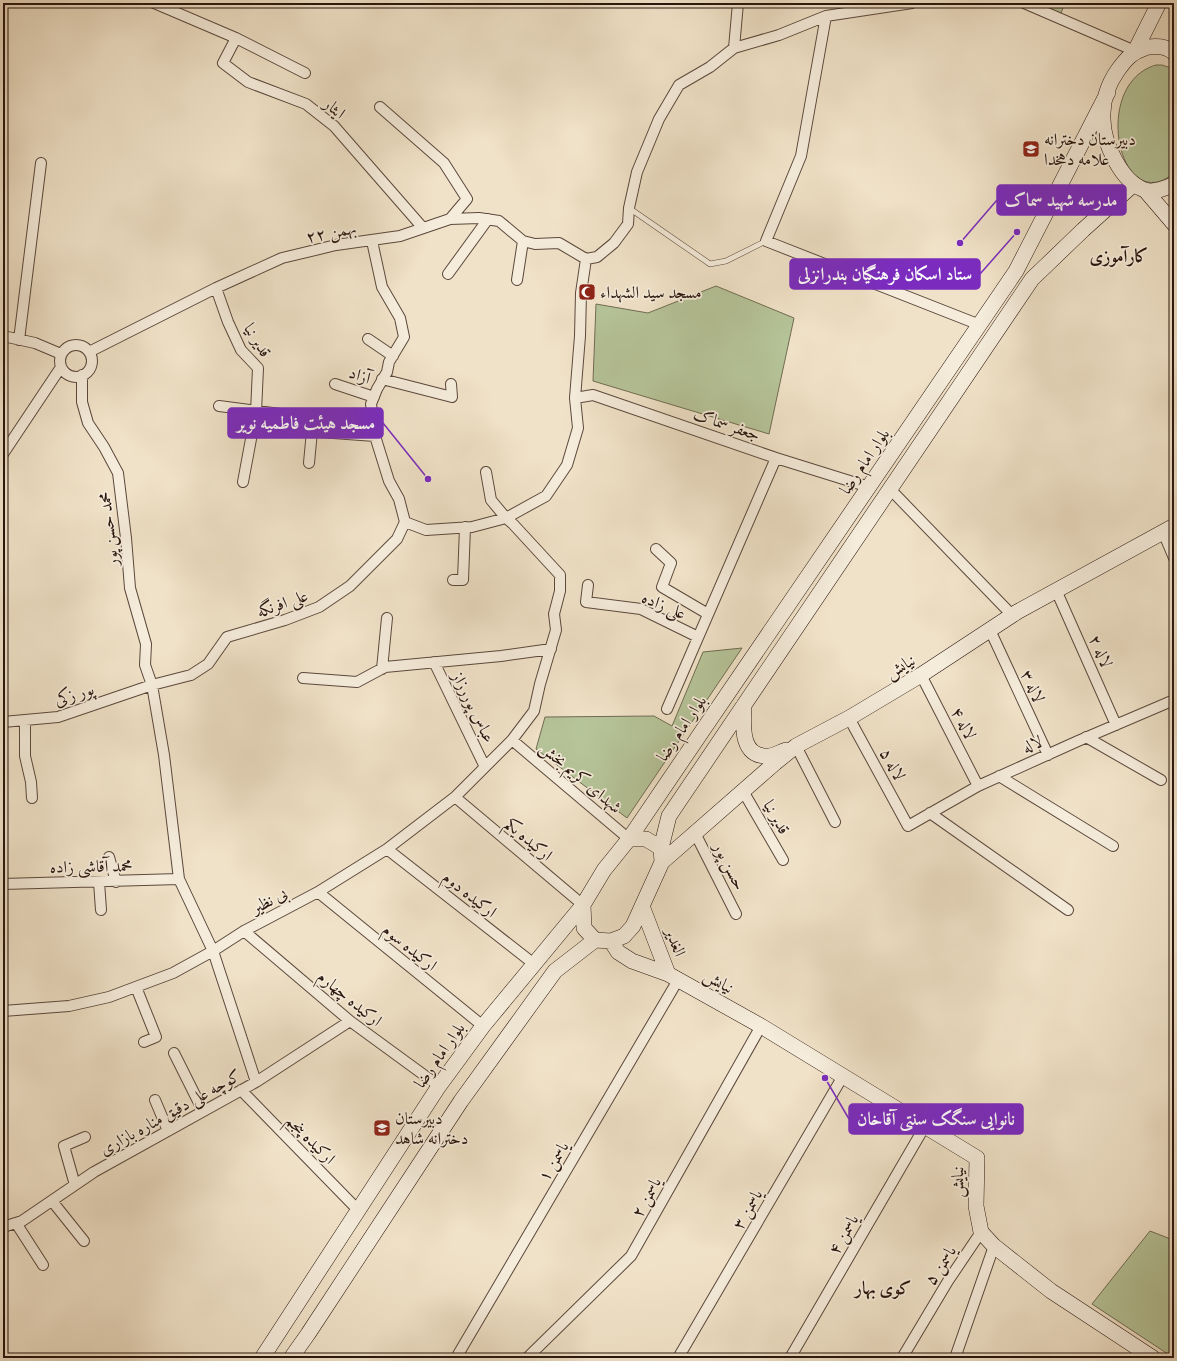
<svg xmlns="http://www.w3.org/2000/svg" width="1177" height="1361" viewBox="0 0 1177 1361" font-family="'Sorts Mill Goudy',Amiri,serif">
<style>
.green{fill:#b6c499;stroke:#706c53}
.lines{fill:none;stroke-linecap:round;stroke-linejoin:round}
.lane-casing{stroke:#5b483c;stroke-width:6}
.street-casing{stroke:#5b483c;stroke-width:12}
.secondary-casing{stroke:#29150d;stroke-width:16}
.lane{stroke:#f5ecdb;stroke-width:5}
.street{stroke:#f5ecdb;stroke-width:10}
.secondary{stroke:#f5ecdb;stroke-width:15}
.labels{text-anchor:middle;stroke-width:3.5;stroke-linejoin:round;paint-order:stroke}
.street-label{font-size:17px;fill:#29150d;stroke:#f5ecdb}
.poi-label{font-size:17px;fill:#29150d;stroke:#f5ecdb;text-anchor:start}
.neighbourhood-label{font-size:18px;font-weight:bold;fill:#29150d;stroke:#f5ecdb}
.leader{fill:none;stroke:#7b2cbf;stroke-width:1.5}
.callout-dot{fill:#7b2cbf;stroke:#f5ecdb;stroke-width:1.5}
.callout{fill:#7b2cbf;stroke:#7b2cbf;stroke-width:1.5}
.callout-label{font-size:18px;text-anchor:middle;font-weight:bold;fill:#fff}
</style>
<rect width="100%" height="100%" fill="#f0e2c8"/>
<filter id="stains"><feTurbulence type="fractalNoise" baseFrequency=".005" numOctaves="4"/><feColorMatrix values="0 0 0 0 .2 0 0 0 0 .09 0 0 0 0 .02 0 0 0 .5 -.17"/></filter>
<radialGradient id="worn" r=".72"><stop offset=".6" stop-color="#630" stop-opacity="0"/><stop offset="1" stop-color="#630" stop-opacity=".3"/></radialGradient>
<path class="green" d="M1032 3H1065L1061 13Z
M1156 65H1162L1174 69V173C1119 219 1090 84 1156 65Z
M716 286 794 318 769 434 593 381 596 304 648 313Z
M742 648 627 818 536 749 545 717 654 716 672 726 703 652Z
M1150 1231 1168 1238 1174 1242V1358L1092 1304Z"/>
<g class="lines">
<g class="lane-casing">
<path id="lane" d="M629 208 710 264 726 261 766 241"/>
</g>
<g class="street-casing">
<path id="street" d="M154 3 236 38 305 73
M1024 3 1135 51
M826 16 801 156 766 241 980 325
M236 38 223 63 248 82 306 104 334 126 423 228
M734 48 738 3
M380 107 444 163 467 199 450 219
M372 241 382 287 400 318 404 337 389 362 387 372 377 389 371 404 375 436 389 481 399 499 405 522
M448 274 488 219
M517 280 523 241
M216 288 228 322 241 350 258 368 256 412 243 482
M3 336 35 343 61 354
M368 339 393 356
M19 340 41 163
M60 361a16 16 0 1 1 32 0a16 16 0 1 1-32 0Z
M89 352 216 288 282 258 336 245 400 236 450 219 479 218 499 221 523 241 535 244 559 243 586 259
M82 375V402L88 423 104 447 118 473 126 538 130 588 146 644 145 665 152 685 164 755 179 879 213 951 256 1082
M382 379 452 397 451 384
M335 384 374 397
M575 398 593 395 776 458 869 487
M219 406 319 419V432L375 436
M3 454 61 367
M309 463 312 431 319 432
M890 489 1012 615
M405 522 426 530 472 527 506 518 546 496 567 465 578 428 575 398 580 336 581 293 586 259 597 257 614 243 628 224 629 208 637 172 659 119 679 85 710 67 734 48 779 35 826 16 912 3
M1163 532 1174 558
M656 549 671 563 662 587 708 614
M453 580H463L465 527
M588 585 586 602 641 609 698 637
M1056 590 1116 725
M990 630 1048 755
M434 662 485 767
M382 669 387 618
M921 675 978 786
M303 678 357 682 385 667 501 656 551 649
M667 709 776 458
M849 718 908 826 978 786 1078 741 1174 700
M25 721V756L31 782 32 798
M3 722 58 717 152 685 191 675 208 664 227 637 285 620 319 607 350 586 397 539 405 522
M1086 737 1161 780
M512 740 629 839
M796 746 835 822
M999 776 1113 846
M743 791 783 860
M455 797 583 905
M930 813 1068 910
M695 833 736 914
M387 849 534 964
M109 857 116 882
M99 882 101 910
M3 884 179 879
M318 892 483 1026
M244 931 350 1021 439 1086
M136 987 156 1037 144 1042
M3 1011 69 1006 109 997 173 973 213 951 244 931 318 892 387 849 455 797 512 740 534 711 540 684 556 630 554 614 560 591V575L513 524 506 518 491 500 486 472
M174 1053 203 1111
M241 1090 358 1210
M155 1100 168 1131
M75 1185 64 1146 85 1137
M52 1201 84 1241
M16 1223 43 1265
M3 1227 22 1221 94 1172 256 1082 350 1021
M456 1358 678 980
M527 1358 631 1256 761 1026
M678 1358 843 1076
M790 1358 925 1126
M902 1358 948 1281 981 1232
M955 1358 994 1246"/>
</g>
<g class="secondary-casing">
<path id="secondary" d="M1135 51 1159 3
M1174 53C1167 46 1154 45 1145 48 1132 52 1126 59 1118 70 1108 84 1102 102 1103 119 1103 142 1121 182 1145 190 1153 193 1167 188 1174 184
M1145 190 1174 224
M744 705C743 725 740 757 768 756 774 756 780 752 786 750
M629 839H646L661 848 662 862 633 926 624 936 611 941 595 940 584 928 583 905 604 870 629 839 705 727 1016 271 1108 92
M661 848 669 816 1032 279 1083 230 1134 184
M662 862 775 763 796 746 849 718 921 675 1017 612 1174 526
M642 906 668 974
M611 941 618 952 632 961 668 974 761 1026 977 1158 976 1206 981 1232 994 1246 1051 1291 1153 1358
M262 1358 439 1086 483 1026 583 905
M291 1358 308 1334 461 1101 555 971 595 940"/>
</g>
<use href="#lane" class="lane"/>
<use href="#street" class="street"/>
<use href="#secondary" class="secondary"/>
</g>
<defs>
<g id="school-square" transform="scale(0.9)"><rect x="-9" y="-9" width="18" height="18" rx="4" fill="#8f2418" stroke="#f5ecdb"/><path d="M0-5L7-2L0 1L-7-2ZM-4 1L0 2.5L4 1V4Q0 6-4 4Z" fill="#fff"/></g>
<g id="mosque-square" transform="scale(0.9)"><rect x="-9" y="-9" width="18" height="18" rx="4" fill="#8f2418" stroke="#f5ecdb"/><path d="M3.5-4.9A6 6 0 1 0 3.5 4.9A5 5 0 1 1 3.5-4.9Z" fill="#fff"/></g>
</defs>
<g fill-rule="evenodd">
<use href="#school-square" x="1031" y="149"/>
<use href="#mosque-square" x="587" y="292"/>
<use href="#school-square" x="382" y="1128"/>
</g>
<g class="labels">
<g class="street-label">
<text transform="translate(335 108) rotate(40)" y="6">ایثار</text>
<text transform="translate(331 232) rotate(-11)" y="6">۲۲ بهمن</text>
<text transform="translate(258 340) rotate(58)" y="6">قدیر نیا</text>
<text transform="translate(360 375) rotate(19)" y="6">آزاد</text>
<text transform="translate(727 424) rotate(19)" y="6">جعفر سماک</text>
<text transform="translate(864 461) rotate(-56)" y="6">بلوار امام رضا</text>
<text transform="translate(108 529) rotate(-96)" y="6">محمد حسن پور</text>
<text transform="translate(282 603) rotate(-19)" y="6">علی افرنگه</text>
<text transform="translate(664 605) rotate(23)" y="6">علی زاده</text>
<text transform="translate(1101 651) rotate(66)" y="6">لاله ۲</text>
<text transform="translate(900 666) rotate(-31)" y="6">نیایش</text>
<text transform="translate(1033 686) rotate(65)" y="6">لاله ۳</text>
<text transform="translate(74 694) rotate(-18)" y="6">پور زکی</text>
<text transform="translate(474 707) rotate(64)" y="6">عباس پوررزاز</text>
<text transform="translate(964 723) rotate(62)" y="6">لاله ۴</text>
<text transform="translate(681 728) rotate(-56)" y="6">بلوار امام رضا</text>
<text transform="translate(1032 744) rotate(-24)" y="6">لاله</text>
<text transform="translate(893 764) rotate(61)" y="6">لاله ۵</text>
<text transform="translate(581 777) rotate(40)" y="6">شهدای کریم بخش</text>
<text transform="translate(777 817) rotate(60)" y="6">قدیر نیا</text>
<text transform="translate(529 839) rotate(40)" y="6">ارکیده یکم</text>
<text transform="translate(91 866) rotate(-1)" y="6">محمد آقاشی زاده</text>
<text transform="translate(730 866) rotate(63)" y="6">حسن پور</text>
<text transform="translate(470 894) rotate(38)" y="6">ارکیده دوم</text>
<text transform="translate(269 900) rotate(-28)" y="6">بی نظیر</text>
<text transform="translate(676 942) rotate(69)" y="6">الغدیر</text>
<text transform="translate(410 947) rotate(39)" y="6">ارکیده سوم</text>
<text transform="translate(719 981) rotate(29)" y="6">نیایش</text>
<text transform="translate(350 998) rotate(39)" y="6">ارکیده چهارم</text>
<text transform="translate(439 1055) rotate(-55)" y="6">بلوار امام رضا</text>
<text transform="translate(170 1112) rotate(-29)" y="6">کوچه علی دقیق مناره بازاری</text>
<text transform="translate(311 1139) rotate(45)" y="6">ارکیده پنجم</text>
<text transform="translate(553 1161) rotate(-59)" y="6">یاسمن ۱</text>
<text transform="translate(957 1182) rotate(-89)" y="6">نیایش</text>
<text transform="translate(646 1197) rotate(-61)" y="6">یاسمن ۲</text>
<text transform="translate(747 1209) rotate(-60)" y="6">یاسمن ۳</text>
<text transform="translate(843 1234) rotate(-60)" y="6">یاسمن ۴</text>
<text transform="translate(940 1265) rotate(-57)" y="6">یاسمن ۵</text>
</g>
<g class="poi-label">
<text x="1044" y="145">دبیرستان دخترانه<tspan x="1044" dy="20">علامه دهخدا</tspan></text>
<text x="600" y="298">مسجد سید الشهداء</text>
<text x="395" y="1124">دبیرستان<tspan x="395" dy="20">دخترانه شاهد</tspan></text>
</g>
<g class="neighbourhood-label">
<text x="1119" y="262">کارآموزی</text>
<text x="883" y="1294">کوی بهار</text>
</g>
</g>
<path class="leader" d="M960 243L997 200M1017 232L980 274M428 479L383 423M825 1078L849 1119"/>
<g class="callout-dot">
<circle cx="960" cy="243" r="4"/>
<circle cx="1017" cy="232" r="4"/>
<circle cx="428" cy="479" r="4"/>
<circle cx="825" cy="1078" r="4"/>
</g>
<g class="callout">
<rect x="997" y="185" width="129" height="30" rx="4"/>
<rect x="790" y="259" width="190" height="30" rx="4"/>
<rect x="228" y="408" width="155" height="30" rx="4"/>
<rect x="849" y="1104" width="174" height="30" rx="4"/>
</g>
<g class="callout-label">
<text x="1061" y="206">مدرسه شهید سماک</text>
<text x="885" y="280">ستاد اسکان فرهنگیان بندرانزلی</text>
<text x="306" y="429">مسجد هیئت فاطمیه نویر</text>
<text x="936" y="1125">نانوایی سنگک سنتی آقاخان</text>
</g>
<rect width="1177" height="1361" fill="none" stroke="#f0e2c8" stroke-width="16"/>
<rect x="4" y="4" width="1169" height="1353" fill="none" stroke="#29150d" stroke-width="2"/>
<rect x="8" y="8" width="1161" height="1345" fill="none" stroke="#29150d"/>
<rect width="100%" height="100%" filter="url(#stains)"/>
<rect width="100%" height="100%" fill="url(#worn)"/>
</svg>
